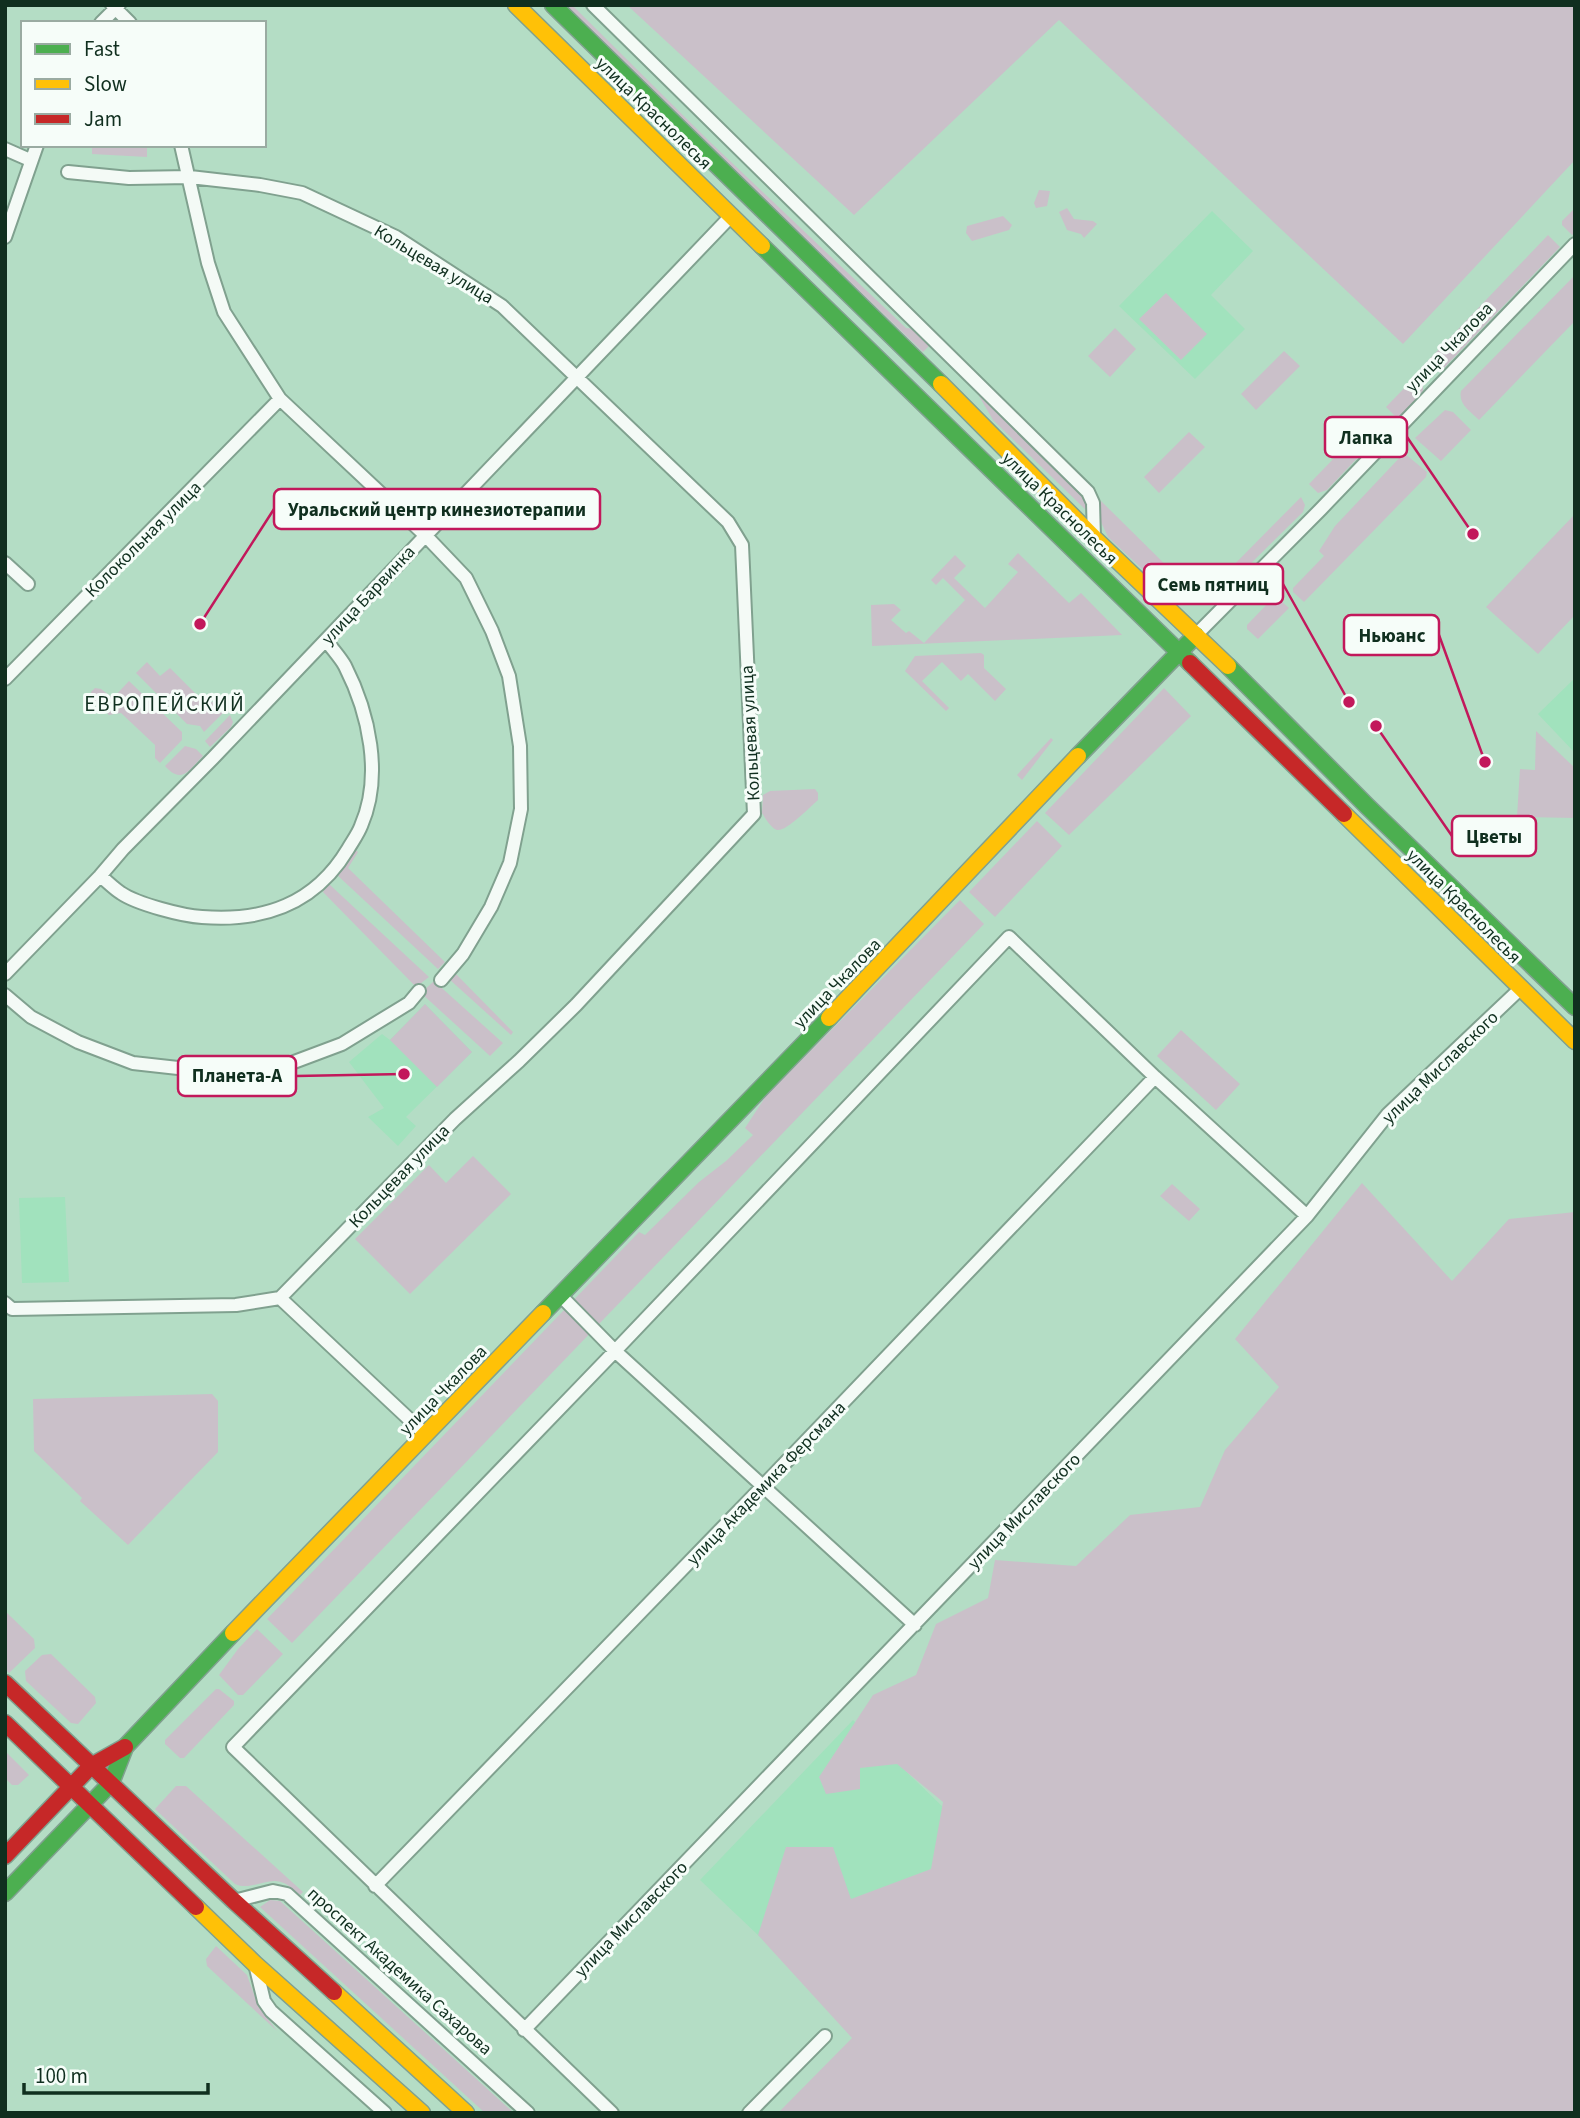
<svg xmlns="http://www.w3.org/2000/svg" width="1580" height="2118" viewBox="0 0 1580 2118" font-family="'Source Sans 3',sans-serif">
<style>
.built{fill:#a1e2bd}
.green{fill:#cac0c9}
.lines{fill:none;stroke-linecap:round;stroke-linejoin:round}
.street-casing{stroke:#80a18f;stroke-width:16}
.fast-casing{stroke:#80a18f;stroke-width:19}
.slow-casing{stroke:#80a18f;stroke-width:19}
.jam-casing{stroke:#80a18f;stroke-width:19}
.street{stroke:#f4faf6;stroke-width:12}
.fast{stroke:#4caf50;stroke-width:16}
.slow{stroke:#ffc107;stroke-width:16}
.jam{stroke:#c62828;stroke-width:16}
.labels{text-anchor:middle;stroke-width:6;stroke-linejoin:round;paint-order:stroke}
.street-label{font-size:18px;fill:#102f1f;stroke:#f6fdf9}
.quarter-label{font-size:21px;letter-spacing:2px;fill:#102f1f;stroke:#f6fdf9}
.leader{fill:none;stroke:#c2185b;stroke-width:2.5}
.callout-dot{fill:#c2185b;stroke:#f6fdf9;stroke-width:2.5}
.callout{fill:#f6fdf9;stroke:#c2185b;stroke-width:2.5}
.callout-label{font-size:19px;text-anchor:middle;font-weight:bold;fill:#102f1f}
</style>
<rect width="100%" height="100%" fill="#b4ddc5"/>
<path class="built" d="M1212 211 1253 251 1211 295 1245 329 1195 379 1119 306Z
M1575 678V753L1538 714Z
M425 1004 472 1052 406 1117 416 1126 398 1146 368 1117 384 1108 349 1062 382 1034 390 1040Z
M65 1197 69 1282 22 1283 19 1198Z
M853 1720 1006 1868 852 2024 700 1880Z"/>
<path class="green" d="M566 5H572L709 141 906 328 916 329 931 344 923 352 707 145Z
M627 5H1575V160L1403 344 1059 20 854 215Z
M92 145H147V157L92 154Z
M1039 190 1050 191 1047 206 1036 208 1034 203Z
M1067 208 1074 219 1093 221 1097 224 1084 238 1081 234 1067 230 1059 212Z
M1575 208V233L1572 235 1562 225V221Z
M1003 216 1012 225 1009 230 972 241 966 233 967 226Z
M1548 235 1560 247 1444 368 1433 372 1422 367Z
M1575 275V321L1479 420C1470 411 1458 404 1461 391Z
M1166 293 1207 334 1181 360 1139 319Z
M1115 328 1136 349 1110 377 1088 356Z
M1284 351 1300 366 1256 410 1241 394Z
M1416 376 1423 386V391L1398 419 1386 407Z
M982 394 1083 492 1089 502V513L993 420 979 396Z
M1445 410 1453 412 1471 430 1441 461 1415 438Z
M1376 418 1387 427 1327 490 1318 493 1309 484 1372 419Z
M1189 432 1205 447 1159 493 1144 477Z
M1404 453 1427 472 1426 477 1304 602 1293 592V588L1324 556 1319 551 1335 526Z
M1301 497 1305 505 1303 512 1225 589 1218 587V581Z
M1101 501 1183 582 1169 594 1108 537 1101 522 1099 507Z
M1575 514V615L1538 654 1486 607Z
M1018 553 1069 603 1081 593 1122 635 872 646 871 605 894 604 901 610 891 620 906 633 909 631 924 643 965 600 943 578 936 585 931 580 955 555 966 566 954 578 985 608 1018 572 1008 564Z
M1273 598H1278L1289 608 1258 639 1247 629V625Z
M981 653 984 655V668L1006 689 995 701 968 674 961 681 942 662 922 681 949 708 946 711 905 671 915 656Z
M147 662 160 676 170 668 206 704 215 701 227 709 204 732 200 726 187 724 136 673Z
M129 681 182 732V740L160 763 155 758V745L121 713 109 715 91 698V692L95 688 101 689 113 698Z
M1164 688 1191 716 1069 835 1045 813Z
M230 715 233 722 231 727 210 747 205 741Z
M1536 731 1575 768V818L1517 817 1520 769 1535 770Z
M1051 738 1053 740 1022 780 1017 775Z
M185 746 196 749 203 756C189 770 182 785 165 766Z
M815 789 818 793V800C810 807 786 832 777 830 771 828 765 818 762 813L763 795 770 791Z
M1037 821 1062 846 995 917 969 892Z
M354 849 358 852 348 868 445 962 438 969 336 874Z
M329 884 429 977 416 987 323 892Z
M960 900 984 924 292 1643 267 1619 639 1232 645 1235 699 1182 726 1161 753 1135 745 1128 766 1096Z
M455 973 513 1032 511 1035 449 979Z
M434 981 503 1043 490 1056 421 993Z
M425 1004 472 1052 437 1087 390 1040Z
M1181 1030 1240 1084 1216 1110 1157 1056Z
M473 1156 511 1194 410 1294 355 1239 429 1165 446 1183Z
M1362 1183 1452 1281 1509 1219 1575 1212V2113H778L852 2038 758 1935 786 1847H833L851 1899 931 1869 943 1802 897 1764 860 1768V1789L826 1794 819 1777 873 1695 916 1675 936 1624 988 1598 995 1560 1076 1566 1130 1515 1200 1507 1225 1450 1279 1387 1235 1339Z
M1172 1184 1200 1209 1189 1221 1160 1196Z
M212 1394 218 1401V1452L128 1545 80 1501 82 1498 34 1451 33 1399Z
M5 1611 34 1639 35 1648 9 1673 5 1669Z
M257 1629 283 1654 243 1695H238L219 1675 238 1649Z
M51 1654 95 1697 96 1703 78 1724 71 1723 26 1681 25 1671 42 1655Z
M216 1689H219L234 1701V1705L184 1758H180L165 1744V1740Z
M5 1751 29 1775 18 1785H12L5 1778Z
M176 1786H186L303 1892 300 1895C296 1892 291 1887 286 1884 269 1874 253 1892 235 1884L155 1809Z
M270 1900 280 1901 514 2113H485L260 1907Z
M216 1946 247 1975 258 2006 277 2031 207 1966 206 1959Z"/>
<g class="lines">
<g class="street-casing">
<path id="street" d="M112 5 130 23
M593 5 1088 492 1093 503 1094 538
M101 23 119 5
M181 145 208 263 224 312 280 399 425 535 466 578 492 631 509 676 520 746 521 809 510 863 491 907 463 954 441 980
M5 149 30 160
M5 237 37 145
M5 563 28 584
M1196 635 1321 509 1575 244
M5 679 280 399
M100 876C107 881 113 888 121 893 137 904 183 916 202 917 264 922 315 904 348 849 352 842 358 834 361 826 383 776 369 713 345 666 340 657 332 649 326 640
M5 974 100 876 123 849 213 758 731 216
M5 995 31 1017 78 1042 133 1063 232 1074 286 1065 342 1044 409 1003 419 991
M561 1296 615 1351 915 1625
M280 1298 426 1435
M5 1303 12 1309 236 1305 280 1298 455 1119 519 1061 576 1005 754 814 742 545 728 522 502 306 396 237 302 193 260 185 190 177 129 178 68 172
M375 1886 762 1487 1155 1077
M234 1901 273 1891 287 1894 528 2113
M255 1964 264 2001 271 2011 385 2113
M524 2030 1307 1216 1388 1114 1520 989
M612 2113 233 1747 615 1351 1009 937 1155 1077 1307 1216
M749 2113 825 2036"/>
</g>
<g class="fast-casing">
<path id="fast" d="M553 5 941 384
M762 246 1190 663
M1228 666 1367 806 1575 1007
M1078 756 1196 635
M543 1313 829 1018
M5 1893 111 1783 125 1747 233 1633"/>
</g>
<g class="slow-casing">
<path id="slow" d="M516 5 762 246
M941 384 1094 538 1228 666
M1344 814 1575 1041
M829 1018 1078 756
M233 1633 543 1313
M196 1907 255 1964 422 2113
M334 1992 466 2113"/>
</g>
<g class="jam-casing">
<path id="jam" d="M1190 663 1344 814
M5 1683 234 1901 334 1992
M5 1723 196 1907
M5 1856 91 1766 125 1747"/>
</g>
<use href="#street" class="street"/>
<use href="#fast" class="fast"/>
<use href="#slow" class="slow"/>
<use href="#jam" class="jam"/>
</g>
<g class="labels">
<g class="street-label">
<text transform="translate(654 113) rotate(44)" y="6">улица Краснолесья</text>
<text transform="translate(434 264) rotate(31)" y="6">Кольцевая улица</text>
<text transform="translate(1449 347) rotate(-46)" y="6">улица Чкалова</text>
<text transform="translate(1060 508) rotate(44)" y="6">улица Краснолесья</text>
<text transform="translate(143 539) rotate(-45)" y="6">Колокольная улица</text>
<text transform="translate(368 595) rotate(-47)" y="6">улица Барвинка</text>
<text transform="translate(750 733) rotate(-93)" y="6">Кольцевая улица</text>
<text transform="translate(1464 906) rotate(45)" y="6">улица Краснолесья</text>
<text transform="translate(837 983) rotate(-46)" y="6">улица Чкалова</text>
<text transform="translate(1440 1067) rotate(-44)" y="6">улица Миславского</text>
<text transform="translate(399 1176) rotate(-46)" y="6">Кольцевая улица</text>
<text transform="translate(443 1390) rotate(-46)" y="6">улица Чкалова</text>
<text transform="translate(766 1483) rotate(-46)" y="6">улица Академика Ферсмана</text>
<text transform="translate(1024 1511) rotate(-46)" y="6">улица Миславского</text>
<text transform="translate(631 1919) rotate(-46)" y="6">улица Миславского</text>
<text transform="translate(400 1971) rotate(42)" y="6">проспект Академика Сахарова</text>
</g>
<g class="quarter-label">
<text x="165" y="711">ЕВРОПЕЙСКИЙ</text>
</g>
</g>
<path class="leader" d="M1473 534L1407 437M200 624L274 509M1349 702L1283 584M1485 762L1439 635M1376 726L1452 836M404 1074L296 1076"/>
<g class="callout-dot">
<circle cx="1473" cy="534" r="7"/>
<circle cx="200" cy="624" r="7"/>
<circle cx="1349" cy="702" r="7"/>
<circle cx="1485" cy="762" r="7"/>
<circle cx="1376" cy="726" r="7"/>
<circle cx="404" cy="1074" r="7"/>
</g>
<g class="callout">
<rect x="1325" y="417" width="82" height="40" rx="7"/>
<rect x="274" y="489" width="326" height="40" rx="7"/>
<rect x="1144" y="564" width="139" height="40" rx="7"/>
<rect x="1344" y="615" width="95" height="40" rx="7"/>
<rect x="1452" y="816" width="84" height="40" rx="7"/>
<rect x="178" y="1056" width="118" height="40" rx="7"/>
</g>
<g class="callout-label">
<text x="1366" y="444">Лапка</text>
<text x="437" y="516">Уральский центр кинезиотерапии</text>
<text x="1213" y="591">Семь пятниц</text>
<text x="1392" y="642">Ньюанс</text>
<text x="1494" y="843">Цветы</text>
<text x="237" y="1082">Планета-А</text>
</g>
<rect width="1580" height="2118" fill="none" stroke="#102f1f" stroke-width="14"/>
<rect x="21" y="21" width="245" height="126" fill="#f6fdf9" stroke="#9aaba2" stroke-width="2"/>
<rect x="35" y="44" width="35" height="10" fill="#4caf50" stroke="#9aaba2" stroke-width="2"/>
<text x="84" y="56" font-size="21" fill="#102f1f">Fast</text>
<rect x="35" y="79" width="35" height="10" fill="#ffc107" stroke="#9aaba2" stroke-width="2"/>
<text x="84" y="91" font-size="21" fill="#102f1f">Slow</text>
<rect x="35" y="114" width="35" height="10" fill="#c62828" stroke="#9aaba2" stroke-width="2"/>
<text x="84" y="126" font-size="21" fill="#102f1f">Jam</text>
<path d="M24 2083v10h184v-10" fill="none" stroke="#102f1f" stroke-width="3.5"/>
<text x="35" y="2083" font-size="21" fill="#102f1f" stroke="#f6fdf9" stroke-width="5" paint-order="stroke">100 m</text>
</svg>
